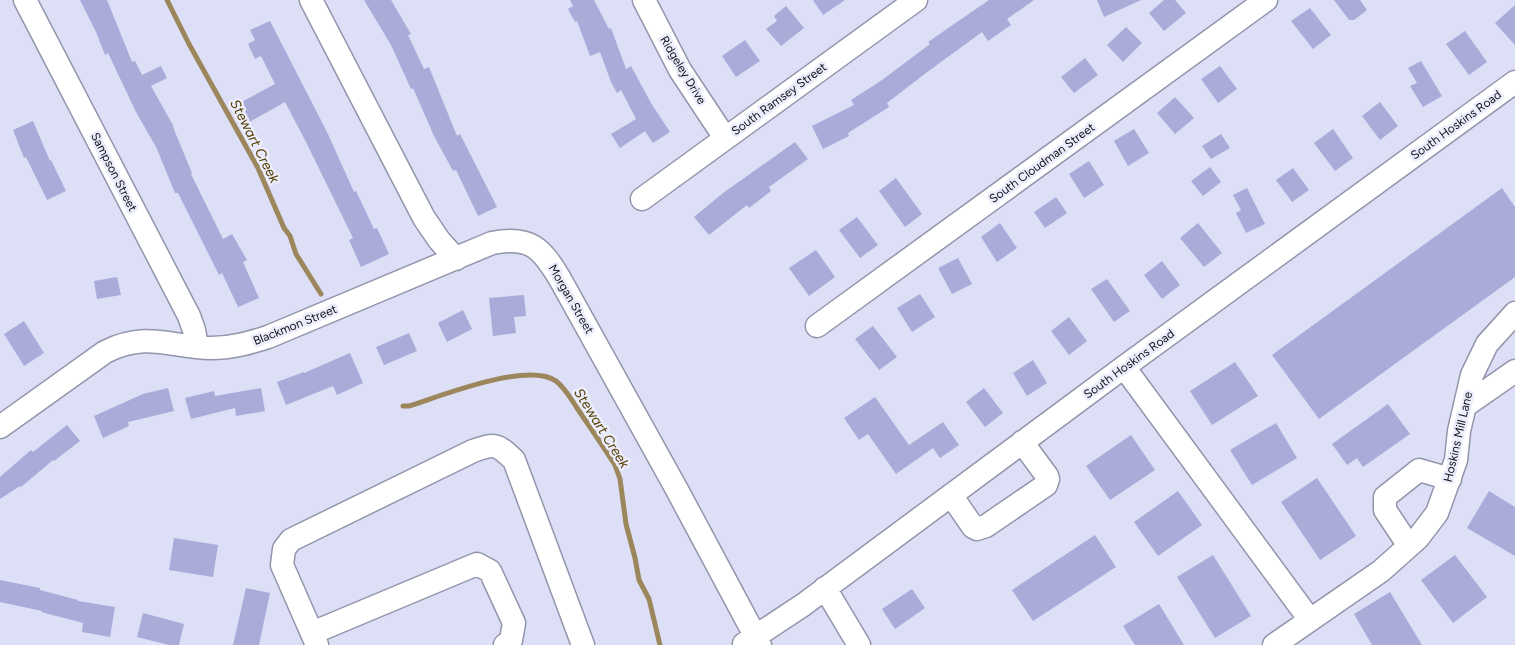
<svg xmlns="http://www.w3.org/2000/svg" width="1515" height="645" viewBox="0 0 1515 645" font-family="Figtree,sans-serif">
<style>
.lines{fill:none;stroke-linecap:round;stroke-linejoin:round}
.stream{stroke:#9c865b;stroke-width:5}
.building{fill:#a9abd9}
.minor-casing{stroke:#9395ab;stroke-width:25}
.minor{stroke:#fff;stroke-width:22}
.labels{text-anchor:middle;stroke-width:5;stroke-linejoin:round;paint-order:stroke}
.street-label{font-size:12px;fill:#111119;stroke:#ecedfc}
.water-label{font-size:14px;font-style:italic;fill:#574004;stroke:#ecedfc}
</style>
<rect width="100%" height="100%" fill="#dddff7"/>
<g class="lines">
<path class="stream" d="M167 0 189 44 258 168 284 228 290 236 296 254 321 294
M403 406H409C441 396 528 361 556 381 565 388 571 399 577 408 590 427 603 446 615 465L620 479 626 524 635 558 639 580 649 599 660 645"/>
</g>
<path class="building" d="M80 0H107L132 62 135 61 142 75 161 66 167 78 151 86 174 127H173L192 173 191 174 223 239 232 234 247 260 243 262 259 298 238 307 222 273 219 275 178 193H175L156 147 136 112 108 53 105 55 96 32Z
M364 0H391L411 34 408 35 424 69 429 67 457 136 460 134 497 207 478 216 456 170 453 171 434 136 413 88 411 89 391 45Z
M570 0H594L609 29 611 28 626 69 631 66 651 103 670 132 653 143 645 131 620 148 611 134 636 119 621 90 617 93 611 82 600 52 590 56 577 21 575 22 568 9 573 6Z
M813 0H845L823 15Z
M989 0H1034L1007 19 1011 25 988 41 982 32 926 73 887 103 889 107 848 133 849 136 823 149 812 126 854 105 851 100 882 80 930 44 928 42Z
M1097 0H1141L1104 17Z
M1164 0H1175L1186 13 1164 31 1149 13Z
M1334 0H1360L1367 10 1354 20H1349Z
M1515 5V45L1495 23Z
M786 6 804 28 781 46 766 29 777 21 774 16Z
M1310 8 1331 35 1313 49 1291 21Z
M270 21 327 132 354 192 356 191 374 229 377 228 389 254 361 267 349 240 353 238 306 142 285 102 246 124 236 105 275 84 261 56 255 59 248 44 255 40 250 30Z
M1126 27 1142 43 1123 62 1107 45Z
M1465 31 1487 62 1469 75 1446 44Z
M745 40 760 61 736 77 722 56Z
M1085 58 1098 75 1074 93 1061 77Z
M1421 61 1442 96 1423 107 1410 86 1417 83 1408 68Z
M1220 66 1237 89 1218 103 1201 79Z
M1175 97 1194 118 1175 134 1157 113Z
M1380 102 1398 126 1380 140 1362 116Z
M33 121 50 161 51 160 66 191 47 200 26 157 24 158 13 130Z
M1134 129 1149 153 1128 166 1114 141Z
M1333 129 1353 158 1335 171 1314 143Z
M1221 134 1230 148 1211 159 1202 146Z
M795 142 808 159 769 187 771 191 749 208 747 205 709 235 694 217 723 193Z
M1089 161 1104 185 1084 198 1069 174Z
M1210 167 1221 182 1203 196 1191 181Z
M1293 168 1309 190 1292 202 1276 180Z
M896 178 922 214 905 227 879 191Z
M1247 188 1265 224 1246 233 1236 213 1241 210 1233 195Z
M1502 188 1515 207V277L1319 419 1272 355Z
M1056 197 1067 213 1045 228 1034 212Z
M857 217 878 245 860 258 839 230Z
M1000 223 1017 248 997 262 981 237Z
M1198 223 1222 253 1204 267 1180 238Z
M816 250 835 277 809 296 789 268Z
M958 258 972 284 952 294 938 268Z
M1162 261 1180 285 1162 299 1144 275Z
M117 277 121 295 97 299 94 281Z
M1107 279 1130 311 1114 322 1091 289Z
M920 294 935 317 912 332 897 308Z
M524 295 526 316 514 317 516 333 493 336 489 298Z
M463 310 472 329 447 342 438 323Z
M1069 317 1087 341 1069 355 1051 331Z
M24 321 44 353 24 366 4 334Z
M873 326 897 357 879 370 855 339Z
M409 333 417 351 384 365 376 347Z
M350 353 363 383 337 395 333 386 286 405 277 382 304 372V373Z
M1033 360 1047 383 1027 396 1013 373Z
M1235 362 1258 396 1212 425 1190 391Z
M168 388 174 411 128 422 129 426 103 438 94 416 143 394Z
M261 388 265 411 236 416 235 408 191 419 185 398 214 391 215 396Z
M984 388 1003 413 985 427 966 402Z
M875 397 909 445 943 422 959 445 940 458 933 448 896 474 868 434 859 440 844 418Z
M1388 404 1410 434 1363 467 1357 458 1347 465 1332 444Z
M1276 423 1297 458 1252 485 1230 450Z
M67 425 80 441 54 461 53 460 21 487 20 486 0 499V477L31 450 33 452Z
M1131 435 1155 470 1110 500 1086 466Z
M1317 478 1356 536 1320 560 1281 502Z
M1178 491 1202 525 1158 556 1134 522Z
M1489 491 1515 507V556L1467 528Z
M1095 535 1116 567 1033 621 1012 590Z
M174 538 218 545 213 577 169 570Z
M1213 555 1251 616 1215 638 1177 577Z
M1455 555 1487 597 1453 623 1421 580Z
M0 580 40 588V590L78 600V601L115 607 110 637 82 632 83 623 41 612 42 611 0 602Z
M246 588 270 593 259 645H233Z
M912 589 925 608 895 629 882 609Z
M1390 592 1422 645H1372L1354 614Z
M1159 604 1184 645H1135L1123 626Z
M143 613 184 624 179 645H169L137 637Z"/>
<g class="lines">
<g class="minor-casing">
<path id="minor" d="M25 0 189 316 194 330 197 346
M311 0 424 218 439 240 456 259
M644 0 680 70 725 138
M642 199 916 0
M817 326 1266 0
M1124 367 1310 620
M1465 406 1515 371
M0 427 105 352C147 331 170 347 211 348 232 348 249 343 268 337L492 243C531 235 542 249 560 279L676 488 760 645
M951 495 973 527 977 529 986 526 1046 485 1048 479 1047 476 1022 442
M1409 546 1385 510V497L1419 470 1450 479
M825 588 859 645
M312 633 477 564 490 571 514 623 511 640 505 645
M744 644 803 605 1124 367 1515 82
M317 645 282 565 284 549 291 540 473 451C496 443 497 444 514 460L583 645
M1274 645 1381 571 1418 538 1437 513 1456 460 1459 431 1472 375 1487 344 1515 313"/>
</g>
<use href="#minor" class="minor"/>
</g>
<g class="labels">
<g class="street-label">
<text transform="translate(683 70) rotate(59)" y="4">Ridgeley Drive</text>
<text transform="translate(779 99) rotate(-36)" y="4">South Ramsey Street</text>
<text transform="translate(1456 125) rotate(-36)" y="4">South Hoskins Road</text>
<text transform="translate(1042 163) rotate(-36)" y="4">South Cloudman Street</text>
<text transform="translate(114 172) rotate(63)" y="4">Sampson Street</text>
<text transform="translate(571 299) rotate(60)" y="4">Morgan Street</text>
<text transform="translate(295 325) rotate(-22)" y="4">Blackmon Street</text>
<text transform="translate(1129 364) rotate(-36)" y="4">South Hoskins Road</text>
<text transform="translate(1458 437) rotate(-77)" y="4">Hoskins Mill Lane</text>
</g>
<g class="water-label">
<text transform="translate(255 141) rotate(63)" y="5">Stewart Creek</text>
<text transform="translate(602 428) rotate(58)" y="5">Stewart Creek</text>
</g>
</g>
</svg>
